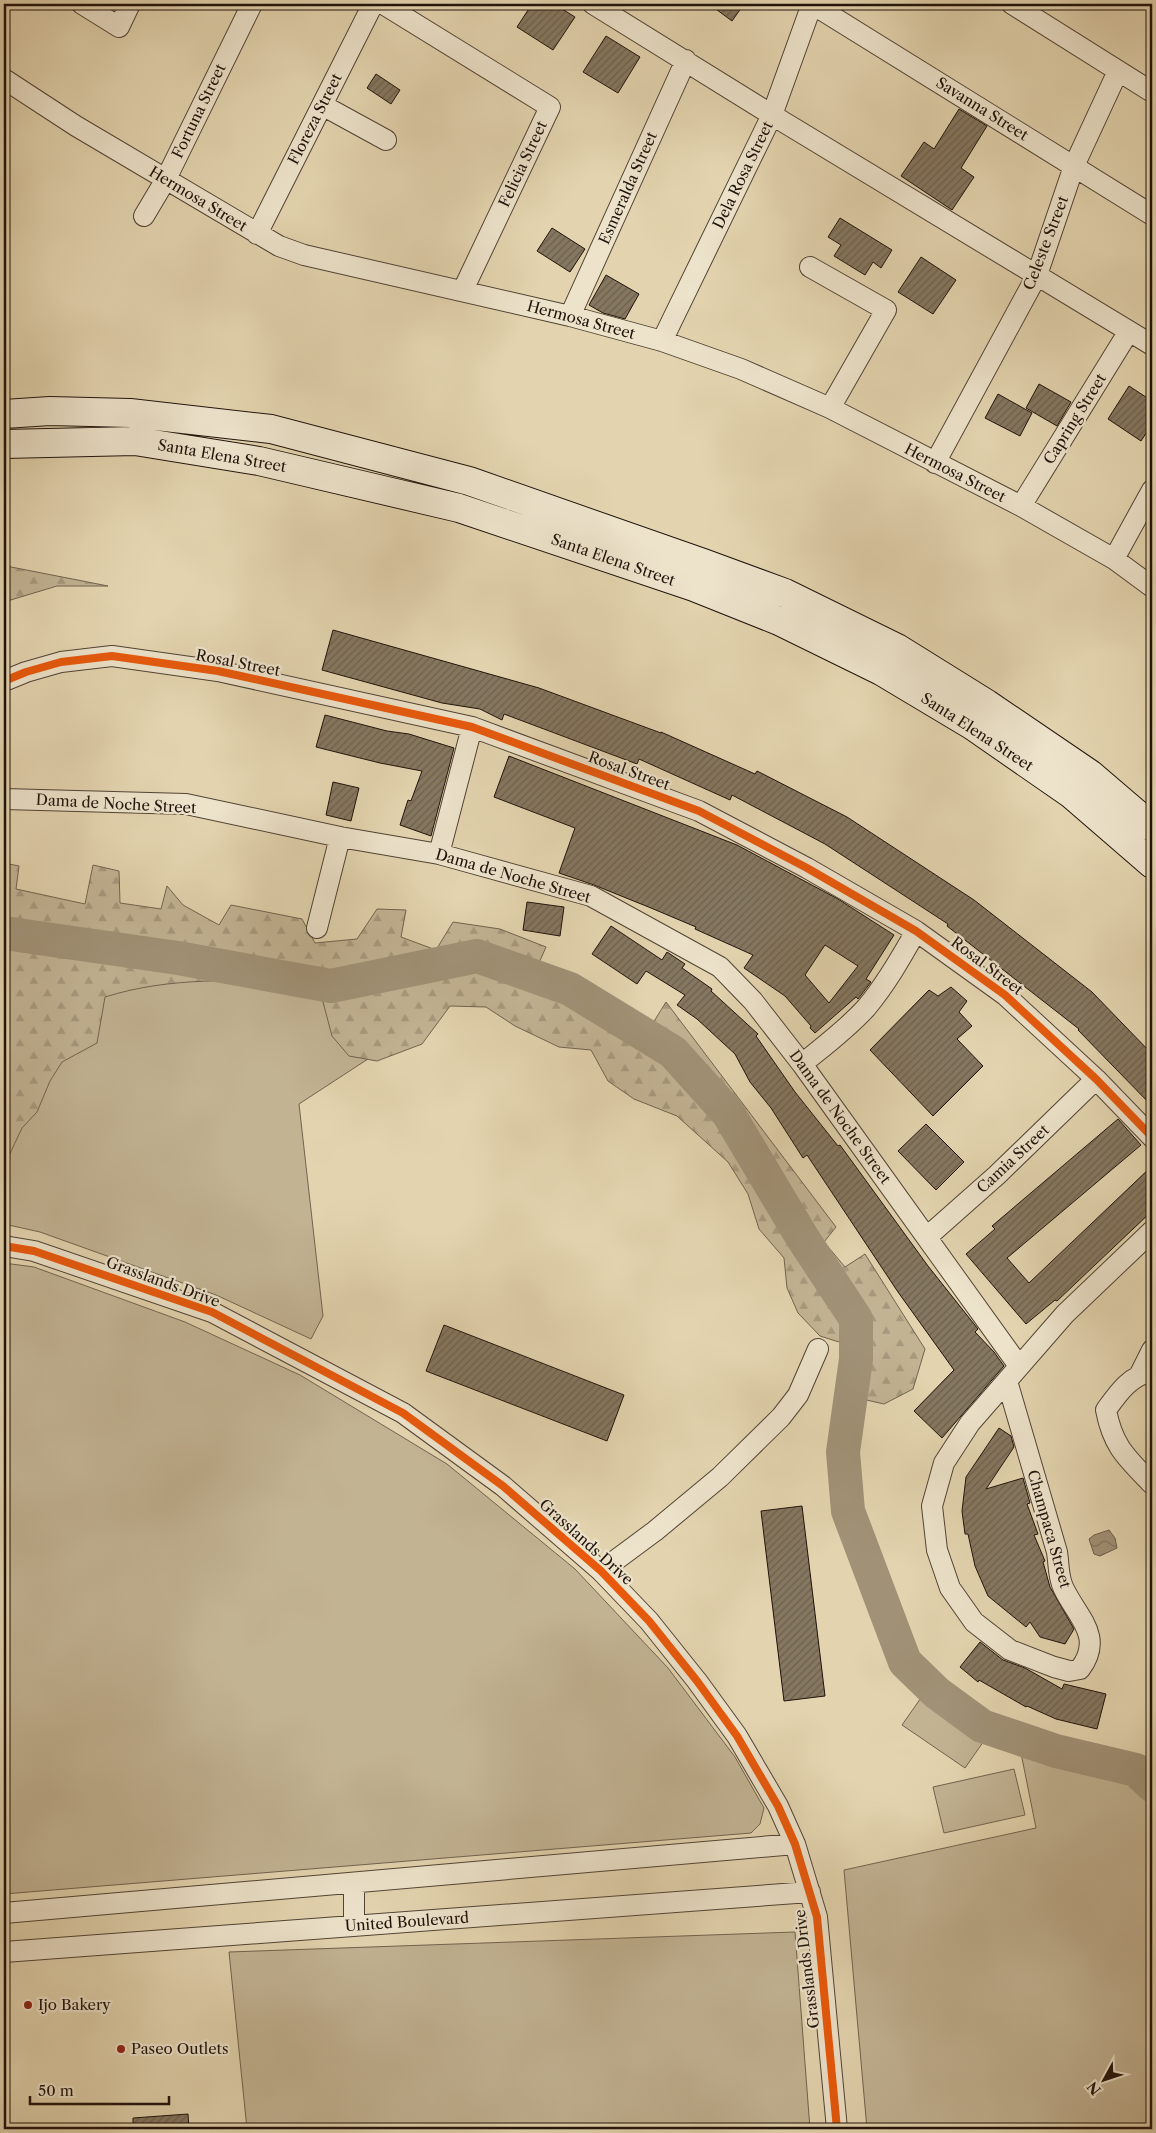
<svg xmlns="http://www.w3.org/2000/svg" width="1156" height="2133" viewBox="0 0 1156 2133" font-family="'Libre Caslon Text',serif">
<style>
.grass{fill:#c2b393;stroke:#71634f}
.forest{fill:url(#forest-firs);stroke:#71634f}
.water{fill:url(#water-waves);stroke:#6d5f4c}
.lines{fill:none;stroke-linecap:round;stroke-linejoin:round}
.river{stroke:#a19277;stroke-width:34}
.building{fill:url(#building-hatch);stroke:#20130b;fill-rule:evenodd}
.street-casing{stroke:#514334;stroke-width:22}
.secondary-casing{stroke:#20130b;stroke-width:30}
.street{stroke:#ede3cb;stroke-width:20}
.secondary{stroke:#ede3cb;stroke-width:28}
.cycleway-casing{stroke:#ede3cb;stroke-width:11}
.cycleway{stroke:#e8590c;stroke-width:8}
.poi-dot{fill:#8f2418;stroke:#ede3cb;stroke-width:2}
.labels{text-anchor:middle;stroke-width:4.5;stroke-linejoin:round;paint-order:stroke}
.street-label{font-size:15px;fill:#20130b;stroke:#ede3cb}
.poi-label{font-size:15px;fill:#20130b;stroke:#ede3cb;text-anchor:start}
</style>
<defs>
<pattern id="forest-firs" width="22" height="20" patternUnits="userSpaceOnUse" patternTransform="scale(1.25)"><rect width="22" height="20" fill="#c2b393"/><path d="M5 1l3.5 6h-7zM16 11l3.5 6h-7z" fill="#a6997d"/></pattern>
<pattern id="water-waves" width="16" height="10" patternUnits="userSpaceOnUse" patternTransform="scale(1.25)"><rect width="16" height="10" fill="#a19277"/><path d="M0 5q4-4 8 0t8 0" fill="none" stroke="#837660"/></pattern>
<pattern id="building-hatch" width="6" height="6" patternUnits="userSpaceOnUse" patternTransform="scale(1.25)"><rect width="6" height="6" fill="#857760"/><path d="M-1 1l2-2M0 6l6-6M5 7l2-2" fill="none" stroke="#6c604d"/></pattern>
</defs>
<rect width="100%" height="100%" fill="#e3d4af"/>
<filter id="stains"><feTurbulence type="fractalNoise" baseFrequency=".004" numOctaves="4"/><feColorMatrix values="0 0 0 0 .2 0 0 0 0 .09 0 0 0 0 .02 0 0 0 .5 -.17"/></filter>
<radialGradient id="worn" r=".72"><stop offset=".6" stop-color="#630" stop-opacity="0"/><stop offset="1" stop-color="#630" stop-opacity=".3"/></radialGradient>
<path class="grass" d="M4 930 331 986 420 1025 299 1104 323 1316 311 1339 216 1295 40 1232 4 1224Z
M4 1263 34 1267 185 1322 300 1375 447 1464 575 1569 668 1668 735 1757 764 1808 760 1824 751 1833 4 1894Z
M923 1695 986 1738 965 1768 902 1725Z
M1020 1748 1134 1782 1152 1793V2129H867L844 1870 1036 1828Z
M1014 1769 1025 1815 944 1833 933 1787Z
M795 1932 810 2129H247L229 1952Z"/>
<path class="forest" d="M6 566 108 586H57L4 602V567Z
M4 863 19 866 16 889 85 904 93 865 119 871 120 903 161 909 167 886 183 905 219 925 231 905 302 919 315 943 357 939 377 909 406 910 401 937 436 950 453 922 500 929 546 947 539 963 576 979 653 1023 666 1002 836 1227 824 1242 845 1267 865 1254 925 1349 913 1389 884 1404 862 1399 842 1343 820 1336 798 1313 787 1288 784 1258 759 1229 748 1194 728 1162 677 1116 634 1099 608 1081 591 1050 559 1047 515 1026 486 1007 450 1006 422 1044 377 1061 349 1056 332 1036 323 1002 306 981C237 981 172 976 105 997L97 1043 62 1062 50 1081 37 1112 22 1128 6 1162 4 1177Z"/>
<path class="water" d="M1109 1530 1115 1538 1117 1548 1100 1556 1094 1554 1089 1539 1094 1535Z"/>
<g class="lines">
<path class="river" d="M4 933 178 958 331 986 477 956 570 989 673 1052 728 1113 802 1237 856 1319V1359L843 1452 848 1511 905 1662 937 1693 982 1726 1056 1751 1136 1770 1152 1785"/>
</g>
<path class="building" d="M532 4H554L575 17 553 50 517 27Z
M709 4H744L732 21Z
M606 36 640 57 618 93 583 72Z
M376 74 400 90 391 104 367 88Z
M959 109 987 126 961 168 974 177 952 210 901 176 924 142 934 149Z
M840 218 892 250 881 268 873 262 865 275 834 256 841 245 828 237Z
M552 228 585 249 570 272 537 251Z
M921 257 956 280 933 314 898 292Z
M606 275 639 294 625 319 603 313 589 305Z
M1039 384 1071 402 1057 426 1026 408Z
M1129 386 1152 401V424L1141 441 1108 419Z
M998 394 1032 413 1020 436 985 418Z
M333 630 539 688 661 733V732L755 774 757 771 847 817 974 900 1092 992 1152 1054V1106L1078 1030 1079 1029 947 926 948 924 825 844 732 795 730 800 639 759 637 764 504 714 502 720 480 709 442 703 322 670Z
M325 715 387 731 409 734 454 748 431 836 400 825 408 800 411 801 422 771 380 763 316 747Z
M509 756 737 845 838 899 894 935 866 979 871 982 858 999 856 997 815 1033 810 1028 811 1026 785 996 744 968 753 955 695 929 696 927 651 908 594 885 559 873 575 828 494 797ZM825 945 858 966 829 1003 805 975Z
M333 782 359 788 351 821 326 815Z
M527 902 564 907 560 936 523 930Z
M611 926 662 960 667 952 685 964 682 968 712 989 711 991 758 1034 756 1036 795 1092 838 1146 840 1145 928 1266 978 1329 975 1332 994 1352 1004 1366 942 1438 914 1411 954 1370 898 1292 807 1155 803 1158 771 1108 750 1082 735 1054 697 1019 677 1005 685 995 646 971 637 984 592 954Z
M951 987 967 1001 959 1012 972 1026 957 1039 983 1066 933 1116 870 1050 929 990 938 996Z
M1118 1119 1141 1145 1007 1258 1029 1283 1152 1166V1211L1057 1301 1055 1300 1026 1324 966 1254 995 1229 992 1226Z
M926 1124 964 1162 936 1190 898 1151Z
M444 1325 624 1395 607 1441 426 1371Z
M999 1428 1011 1436 1014 1447 986 1489 1023 1478 1030 1503 1027 1504 1038 1534 1034 1535 1045 1561 1043 1562 1050 1587 1074 1629 1065 1644 1040 1637 1030 1622 1026 1627 988 1596 975 1566 968 1534H965L962 1511 966 1477Z
M802 1506 825 1696 784 1701 761 1511Z
M980 1642 1003 1660 1025 1668 1062 1689 1064 1684 1106 1694 1097 1729 1056 1719 1027 1706 1026 1707 979 1680 978 1682 960 1667Z
M188 2114 189 2129H133V2118Z"/>
<g class="lines">
<g class="street-casing">
<path id="street" d="M82 4 119 27 130 4
M383 4 550 107 463 290
M593 4 772 115 1152 345
M812 4 1152 215
M1012 4 1152 92
M4 79 76 126 279 246 304 255 570 316 662 341 741 369 830 408 1021 506 1114 559 1152 587
M322 105 386 140
M144 216 166 179 252 4
M257 234 373 4
M810 267 886 310 830 408
M570 316 686 60
M662 341 772 115 812 4
M935 463 1037 275 1074 166 1118 71
M1021 506 1129 331
M1114 559 1152 490
M4 681 26 672 61 662 112 656 218 671 472 727 699 811 807 868 916 931 1005 995 1096 1079 1152 1137
M4 799 186 804 340 837 439 854 591 896 720 967 753 1001 802 1064 1019 1366
M439 854 472 727
M317 928 340 837
M802 1064C824 1046 847 1029 866 1008 886 984 901 958 916 931
M927 1237 997 1175 1096 1079
M4 1246 34 1251 212 1312 403 1413 503 1486 601 1571 649 1621 697 1681 737 1736 778 1806 795 1844 817 1917 837 2129
M1152 1371C1130 1376 1119 1392 1106 1410 1113 1447 1127 1458 1152 1484
M1140 1374 1152 1350
M1007 1381 1057 1552C1059 1564 1058 1576 1063 1587 1076 1616 1105 1636 1080 1669L1069 1671 1054 1667 1010 1650 974 1622 950 1588 937 1550 932 1506 944 1463 970 1423 1065 1314 1152 1231
M601 1571 655 1531 720 1477 781 1417 798 1395 818 1349
M4 1913 795 1844
M354 1926V1883
M4 1952 810 1892"/>
</g>
<g class="secondary-casing">
<path id="secondary" d="M4 414 50 411 130 413 271 429 469 481 703 563 785 593 897 648 987 704 1090 774 1152 827
M4 444 135 441 259 461 459 508 694 587 779 621 881 671 973 726 1071 794 1152 864"/>
</g>
<use href="#street" class="street"/>
<use href="#secondary" class="secondary"/>
<g class="cycleway-casing">
<path id="cycleway" d="M4 681 26 672 61 662 112 656 218 671 472 727 699 811 807 868 916 931 1005 995 1096 1079 1152 1137
M4 1246 34 1251 212 1312 403 1413 503 1486 601 1571 649 1621 697 1681 737 1736 778 1806 795 1844 817 1917 837 2129"/>
</g>
<use href="#cycleway" class="cycleway"/>
</g>
<g class="poi-dot">
<circle cx="28" cy="2005" r="5"/>
<circle cx="121" cy="2049" r="5"/>
</g>
<g class="labels">
<g class="street-label">
<text transform="translate(982 109) rotate(32)" y="5">Savanna Street</text>
<text transform="translate(199 111) rotate(-64)" y="5">Fortuna Street</text>
<text transform="translate(315 119) rotate(-63)" y="5">Floreza Street</text>
<text transform="translate(523 164) rotate(-65)" y="5">Felicia Street</text>
<text transform="translate(743 175) rotate(-64)" y="5">Dela Rosa Street</text>
<text transform="translate(628 188) rotate(-66)" y="5">Esmeralda Street</text>
<text transform="translate(198 199) rotate(31)" y="5">Hermosa Street</text>
<text transform="translate(1046 243) rotate(-69)" y="5">Celeste Street</text>
<text transform="translate(581 320) rotate(15)" y="5">Hermosa Street</text>
<text transform="translate(1075 419) rotate(-58)" y="5">Capring Street</text>
<text transform="translate(222 456) rotate(10)" y="5">Santa Elena Street</text>
<text transform="translate(955 473) rotate(27)" y="5">Hermosa Street</text>
<text transform="translate(613 560) rotate(19)" y="5">Santa Elena Street</text>
<text transform="translate(238 663) rotate(11)" y="5">Rosal Street</text>
<text transform="translate(977 732) rotate(33)" y="5">Santa Elena Street</text>
<text transform="translate(629 771) rotate(20)" y="5">Rosal Street</text>
<text transform="translate(116 804) rotate(3)" y="5">Dama de Noche Street</text>
<text transform="translate(513 876) rotate(16)" y="5">Dama de Noche Street</text>
<text transform="translate(987 966) rotate(37)" y="5">Rosal Street</text>
<text transform="translate(840 1117) rotate(54)" y="5">Dama de Noche Street</text>
<text transform="translate(1013 1159) rotate(-43)" y="5">Camia Street</text>
<text transform="translate(163 1282) rotate(20)" y="5">Grasslands Drive</text>
<text transform="translate(1049 1529) rotate(74)" y="5">Champaca Street</text>
<text transform="translate(586 1542) rotate(42)" y="5">Grasslands Drive</text>
<text transform="translate(407 1922) rotate(-4)" y="5">United Boulevard</text>
<text transform="translate(807 1969) rotate(-97)" y="5">Grasslands Drive</text>
</g>
<g class="poi-label">
<text x="38" y="2010">Ijo Bakery</text>
<text x="131" y="2054">Paseo Outlets</text>
</g>
</g>
<rect width="1156" height="2133" fill="none" stroke="#e3d4af" stroke-width="20"/>
<rect x="5" y="5" width="1146" height="2123" fill="none" stroke="#20130b" stroke-width="2.5"/>
<rect x="10" y="10" width="1136" height="2113" fill="none" stroke="#20130b"/>
<g transform="translate(1104 2080) rotate(230)" stroke="#ede3cb" stroke-width="4" paint-order="stroke">
<path d="M0-4L9 19L0 12L-9 19Z" fill="#20130b"/>
<text y="-8" font-size="14" font-weight="bold" text-anchor="middle" fill="#20130b">N</text>
</g>
<path d="M30 2096v8h139v-8" fill="none" stroke="#20130b" stroke-width="2.5"/>
<text x="38" y="2096" font-size="15" fill="#20130b" stroke="#ede3cb" stroke-width="4" paint-order="stroke">50 m</text>
<rect width="100%" height="100%" filter="url(#stains)"/>
<rect width="100%" height="100%" fill="url(#worn)"/>
</svg>
